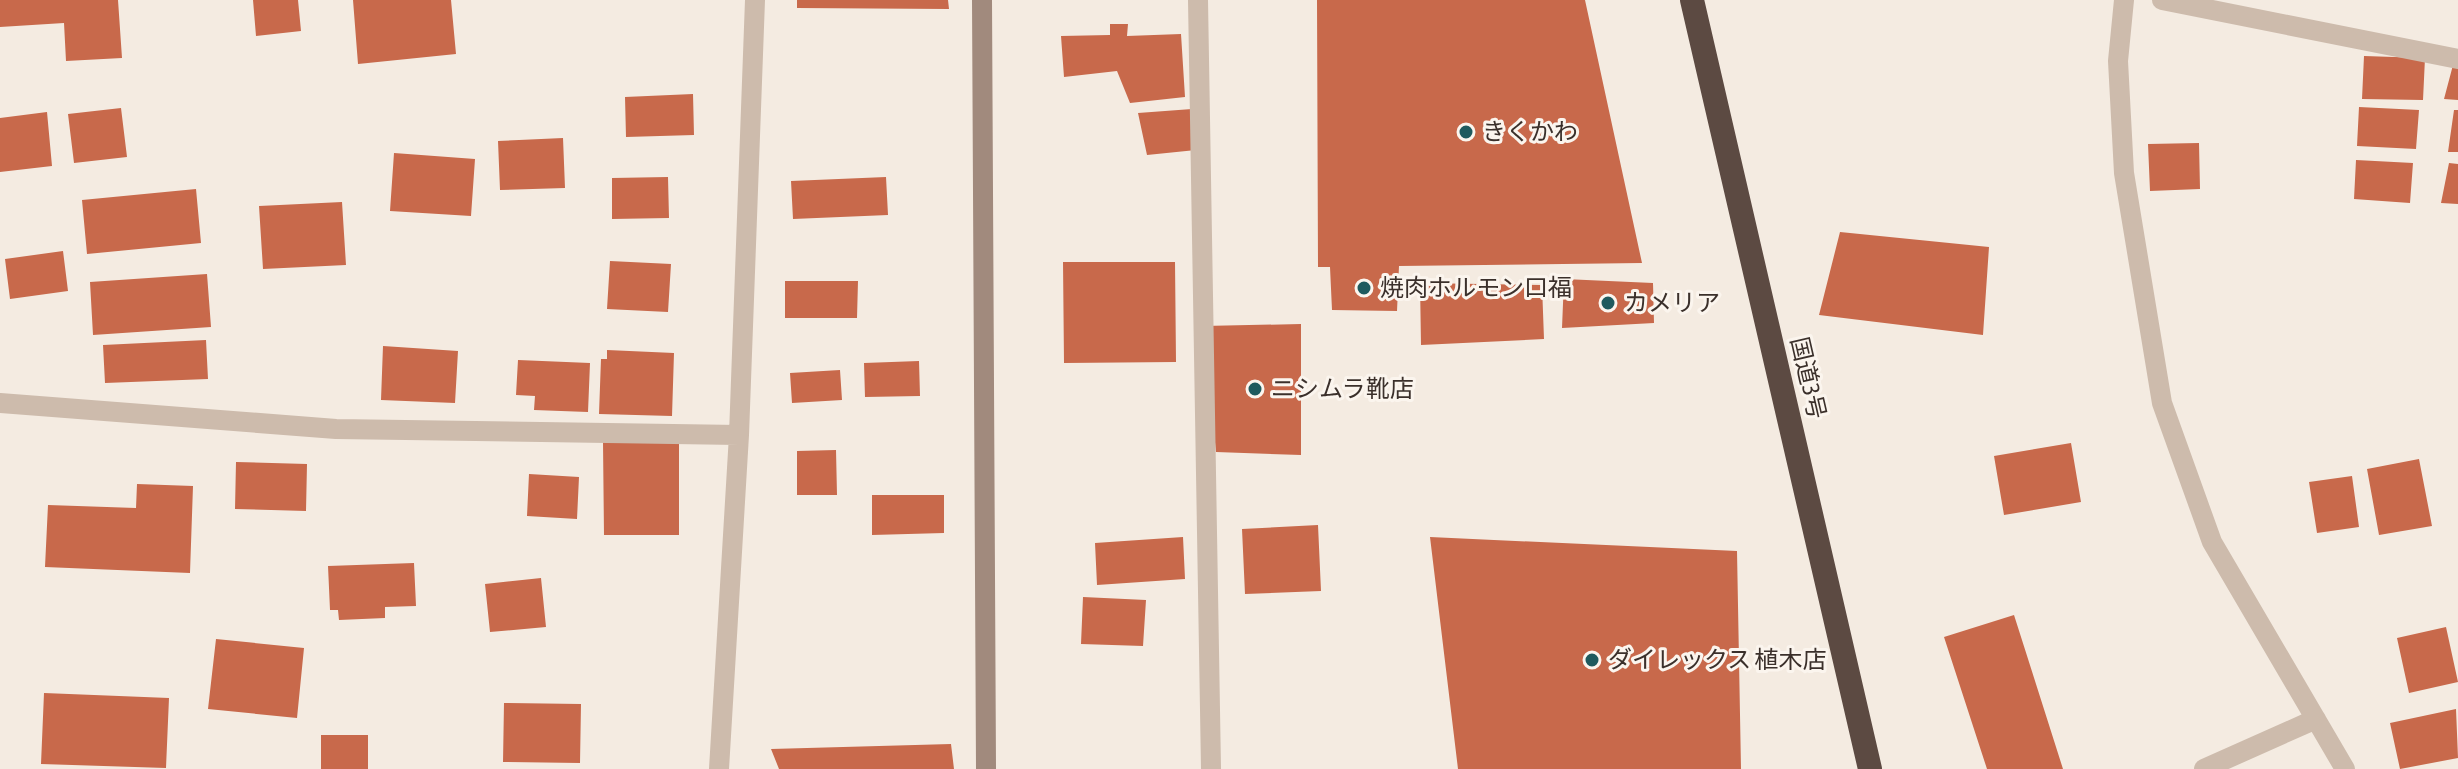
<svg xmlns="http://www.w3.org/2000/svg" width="2458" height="769" viewBox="0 0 2458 769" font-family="'Asap Condensed','Noto Sans JP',sans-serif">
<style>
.building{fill:#c8694b}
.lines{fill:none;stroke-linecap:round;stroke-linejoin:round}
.street{stroke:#cdbbac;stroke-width:20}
.secondary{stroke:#a18a7d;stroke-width:20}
.highway{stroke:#5c4a42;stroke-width:24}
.poi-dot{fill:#1f5a5e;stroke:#fbf5ee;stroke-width:3}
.labels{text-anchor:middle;stroke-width:6;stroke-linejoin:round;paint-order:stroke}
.poi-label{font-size:24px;fill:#3b302b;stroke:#fbf5ee;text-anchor:start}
.street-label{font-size:24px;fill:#3b302b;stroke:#fbf5ee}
</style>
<rect width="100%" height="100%" fill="#f4ebe1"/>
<path class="building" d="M0 0H118L122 58 66 61 64 23 0 27Z
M253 0H298L301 31 256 36Z
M353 0H451L456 54 358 64Z
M797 0H948L949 9 797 8Z
M1317 0H1585L1642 263 1399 266 1397 311 1332 310 1330 267H1318Z
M1110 24H1128L1127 36 1181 34 1185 97 1130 103 1117 71 1064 77 1061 36 1110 35Z
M2364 56 2425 58 2423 100 2362 99Z
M2458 64V100L2444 99 2453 65Z
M693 94 694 135 626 137 625 97Z
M2359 107 2419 110 2416 149 2357 146Z
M121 108 127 157 74 163 68 114Z
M1192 109 1196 150 1147 155 1138 113Z
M2454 110H2458V152H2448Z
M47 112 52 166 0 172V118Z
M563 138 565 188 500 190 498 141Z
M2199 143 2200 189 2150 191 2148 144Z
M394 153 475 159 471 216 390 211Z
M2356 160 2413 163 2410 203 2354 199Z
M2449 163 2458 164V204L2441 203Z
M668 177 669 218 612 219V178Z
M886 177 888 215 793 219 791 181Z
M196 189 201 243 87 254 82 200Z
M342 202 346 265 263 269 259 206Z
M1840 232 1989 247 1983 335 1819 315Z
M63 251 68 291 10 299 5 259Z
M610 261 671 264 668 312 607 309Z
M1063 262H1175L1176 362 1064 363Z
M207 274 211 327 93 335 90 282Z
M1564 279 1653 283 1654 323 1562 328Z
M785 281H858L857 318H785Z
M1420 283 1542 285 1544 339 1421 345Z
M1301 324V455L1216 452 1203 326Z
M206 340 208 379 105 383 103 345Z
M383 346 458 351 455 403 381 400Z
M607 350 674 353 672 416 599 414 601 359H607Z
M518 360 590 363 588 412 534 410 535 396 516 395Z
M919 361 920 396 865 397 864 363Z
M840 370 842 400 792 403 790 373Z
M679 441V535H604L603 442Z
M2071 443 2081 502 2004 515 1994 456Z
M836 450 837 495H797V451Z
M2419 459 2432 526 2379 535 2367 469Z
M236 462 307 464 306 511 235 509Z
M529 474 579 477 577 519 527 516Z
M2352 476 2359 527 2317 533 2309 482Z
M137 484 193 486 190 573 45 567 48 505 136 508Z
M872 495H944V533L872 535Z
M1318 525 1321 591 1245 594 1242 529Z
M1183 537 1185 579 1097 585 1095 543Z
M1430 537 1737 551 1741 769H1458Z
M414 563 416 606 385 607V618L339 620 338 610H330L328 566Z
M541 578 546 627 490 632 485 584Z
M1083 597 1146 600 1143 646 1081 644Z
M2014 615 2063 769H1987L1944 637Z
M2446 627 2458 682 2409 693 2397 638Z
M216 639 304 648 297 718 208 709Z
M44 693 169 698 166 768 41 764Z
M504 703 581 704 580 763 503 762Z
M2456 709 2458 758 2400 769 2390 723Z
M321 735H368V769H321Z
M951 744 954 769H779L771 749Z"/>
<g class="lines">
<path class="street" d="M1198 0 1211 769
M2124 0 2118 61 2124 173 2162 403 2212 542 2345 769
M2162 0 2458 59
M0 403 336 429 739 435
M719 769 739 435 755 0
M2204 769 2316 719"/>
<path class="secondary" d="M982 0 986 769"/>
<path class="highway" d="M1692 0 1870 769"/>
</g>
<g class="poi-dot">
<circle cx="1466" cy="132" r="8"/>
<circle cx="1364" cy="288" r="8"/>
<circle cx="1608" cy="303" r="8"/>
<circle cx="1255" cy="389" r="8"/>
<circle cx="1592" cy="660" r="8"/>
</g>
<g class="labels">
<g class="poi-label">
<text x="1482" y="140">きくかわ</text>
<text x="1380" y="296">焼肉ホルモン口福</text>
<text x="1624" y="311">カメリア</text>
<text x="1271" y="397">ニシムラ靴店</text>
<text x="1608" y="668">ダイレックス 植木店</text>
</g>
<g class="street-label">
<text transform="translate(1808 378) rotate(77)" y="8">国道3号</text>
</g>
</g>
</svg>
